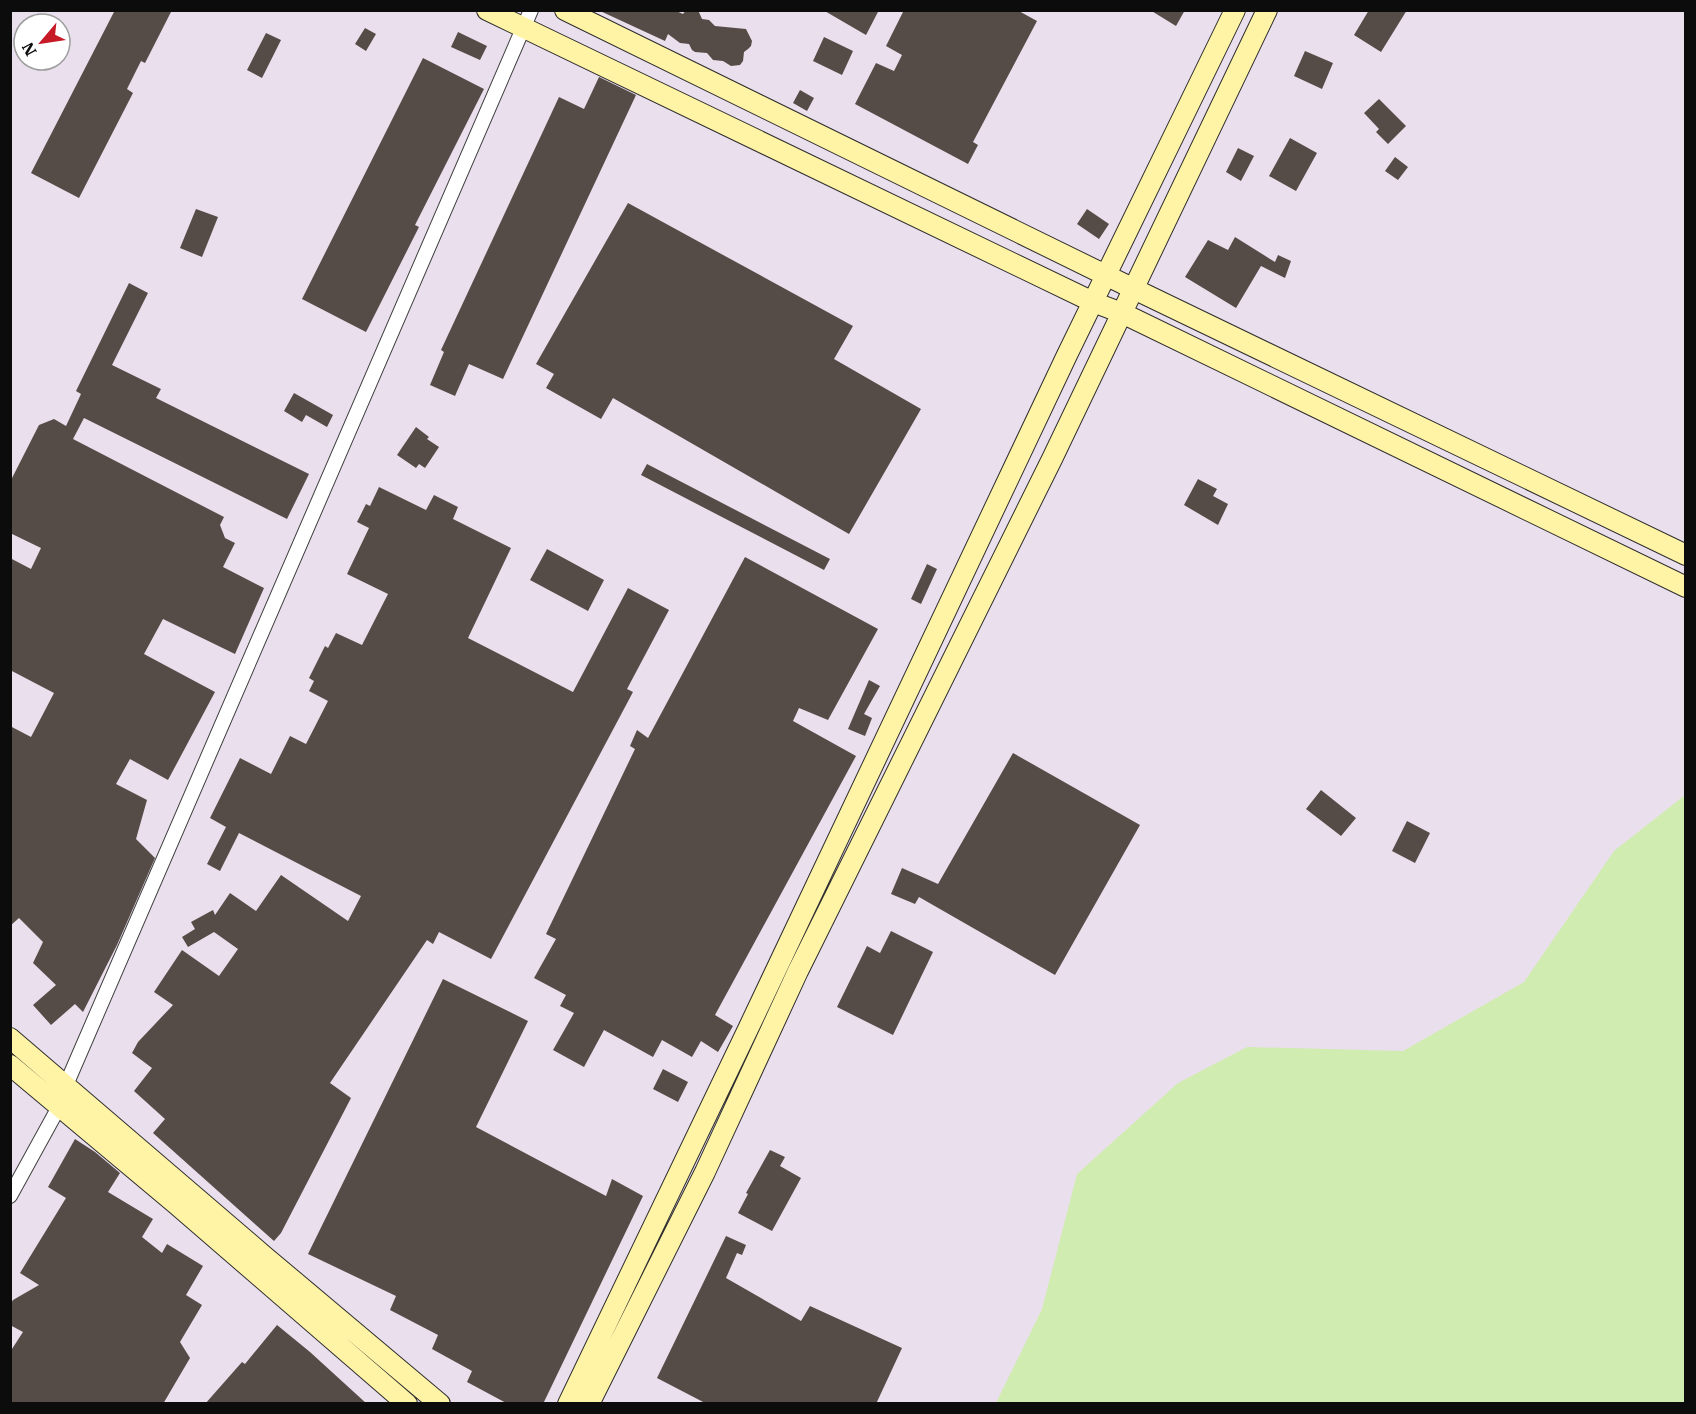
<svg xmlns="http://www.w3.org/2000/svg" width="1696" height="1414" viewBox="0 0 1696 1414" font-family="'IBM Plex Serif',serif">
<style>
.industrial{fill:#eadfec;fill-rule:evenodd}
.green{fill:#d1ecb1}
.building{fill:#554c47}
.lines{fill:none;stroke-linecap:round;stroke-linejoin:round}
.street-casing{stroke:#3f3f3f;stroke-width:16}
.secondary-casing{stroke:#2e2e2e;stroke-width:22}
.street{stroke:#fff;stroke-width:14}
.secondary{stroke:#fff3a6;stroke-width:20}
</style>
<rect width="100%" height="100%" fill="#fffbeb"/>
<path class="industrial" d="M11 11H1685V1403H11ZM24 24H60V60H24Z"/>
<path class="green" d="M1685 795V1403H996L1042 1309 1077 1174 1178 1083 1247 1047 1403 1051 1524 982 1614 851Z"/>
<path class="building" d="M115 10H172L145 63 141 61 127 89 133 93 79 198 31 173Z
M598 10H674L683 14 686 10H698L702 19 709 20 715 26 746 29 752 41 751 46 748 49 744 52 743 61 740 65 731 66 723 61 713 60 707 53 695 52 692 50 689 44 680 43 668 34 665 41Z
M823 10H879L866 35Z
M904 10H1017L1037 21 973 142 978 145 968 164 855 104 876 63 894 71 902 55 886 46Z
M1150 10H1185L1176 26Z
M1369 10H1407L1381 52 1354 35Z
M365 28 376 34 366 51 355 44Z
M458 32 487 46 480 60 451 47Z
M266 33 281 40 262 78 247 70Z
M824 37 853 51 842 75 813 61Z
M1305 51 1333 63 1322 89 1294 76Z
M423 58 484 89 415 225 419 227 366 332 302 299Z
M599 77 636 95 503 379 469 364 455 396 430 385 444 352 441 350 559 97 584 109Z
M800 90 814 98 807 111 793 103Z
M1379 99 1406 126 1388 144 1376 132 1379 129 1364 113Z
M1290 138 1317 153 1296 191 1269 176Z
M1238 148 1254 156 1241 181 1226 172Z
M1395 157 1408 167 1398 180 1385 171Z
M628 203 853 326 834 359 921 409 849 534 613 398 601 419 546 388 554 374 536 364Z
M196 209 218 217 202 257 180 248Z
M1087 209 1109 224 1099 239 1077 224Z
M1235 237 1275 262 1278 255 1291 261 1285 278 1261 266 1236 308 1185 277 1208 240 1228 250Z
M129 283 148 293 112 365 161 389 156 398 309 474 287 519 84 418 73 439 224 517 220 525 225 538 235 543 223 567 264 588 235 654 163 619 144 654 215 692 168 780 130 759 116 784 147 800 136 839 155 858 117 945 83 1012 75 1004 51 1025 33 1005 56 985 33 963 43 942 19 918 10 926V726L31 737 54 693 10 670V558L31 569 41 548 10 533V482L39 425 54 419 66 426 81 394 76 391Z
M294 393 333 415 327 427 306 415 302 422 284 411Z
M416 427 429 437 427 439 439 447 425 468 419 464 416 468 397 455Z
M647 464 830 559 824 570 641 475Z
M1198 479 1217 489 1213 496 1228 504 1218 525 1184 505Z
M379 487 426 510 434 495 458 507 453 519 511 548 468 638 573 692 628 588 669 610 627 689 633 692 491 959 439 932 433 944 427 940 330 1083 351 1098 281 1233 274 1241 153 1133 165 1119 134 1091 152 1068 132 1053 138 1042 173 1005 154 992 182 950 219 976 238 949 214 932 188 947 182 937 195 929 191 922 213 910 215 915 230 893 256 911 281 875 348 921 361 896 239 833 220 871 207 864 226 827 210 818 240 758 271 774 290 736 306 744 328 701 309 691 314 681 309 678 325 646 328 648 336 633 362 645 388 594 347 574 369 528 357 522 366 504 370 506Z
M547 549 604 580 588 611 530 580Z
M745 557 878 629 828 720 799 708 793 721 856 756 715 1015 733 1026 718 1052 701 1041 692 1057 662 1040 653 1057 604 1030 584 1067 553 1050 574 1013 560 1006 566 995 534 978 556 939 546 934 635 749 630 746 637 730 648 738Z
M927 564 937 569 921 604 911 599Z
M869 680 880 686 864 714 872 718 865 736 848 729Z
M1013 753 1140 825 1055 975 919 897 915 904 891 894 902 868 938 884Z
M1321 790 1356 818 1341 836 1306 809Z
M1407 821 1430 833 1415 863 1392 851Z
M891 931 933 952 893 1035 837 1007 867 946 880 953Z
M443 979 528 1021 476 1127 606 1196 612 1179 643 1196 543 1404H508L467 1382 472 1371 432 1349 438 1335 390 1310 396 1296 308 1254Z
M663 1069 688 1082 678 1102 653 1089Z
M75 1139 95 1152 120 1173 108 1192 153 1219 142 1237 162 1253 167 1244 203 1266 186 1295 202 1305 180 1342 190 1358 163 1404H10V1352L23 1332 10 1325V1305L13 1300 39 1285 20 1273 66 1198 48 1187Z
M770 1150 785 1157 780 1166 801 1178 772 1231 738 1213 748 1194 746 1193Z
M726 1236 746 1245 742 1255 737 1253 726 1278 801 1321 810 1306 902 1348 876 1404H707L657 1378Z
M277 1325 310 1352 367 1404H205L242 1362 245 1364Z"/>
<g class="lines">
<g class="street-casing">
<path id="street" d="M10 1196 60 1105 66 1085 531 10"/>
</g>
<g class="secondary-casing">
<path id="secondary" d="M487 10 1093 302 1122 313 1686 587
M565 10 1134 289 1686 555
M10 1038 263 1255 440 1404
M10 1065 176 1204 407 1404
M568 1404 749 1027 1067 355 1235 10
M589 1404 705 1172 798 971 1052 459 1267 10"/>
</g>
<use href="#street" class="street"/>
<use href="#secondary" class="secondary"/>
</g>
<rect width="1696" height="1414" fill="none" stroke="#0c0c0c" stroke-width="24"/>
<g transform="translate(42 42) rotate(241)"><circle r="28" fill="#ffffff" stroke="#9e9e9e" stroke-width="1.5"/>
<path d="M0-4.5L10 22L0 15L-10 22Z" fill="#c61a26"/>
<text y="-9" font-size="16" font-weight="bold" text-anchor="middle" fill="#0c0c0c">N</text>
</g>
</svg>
